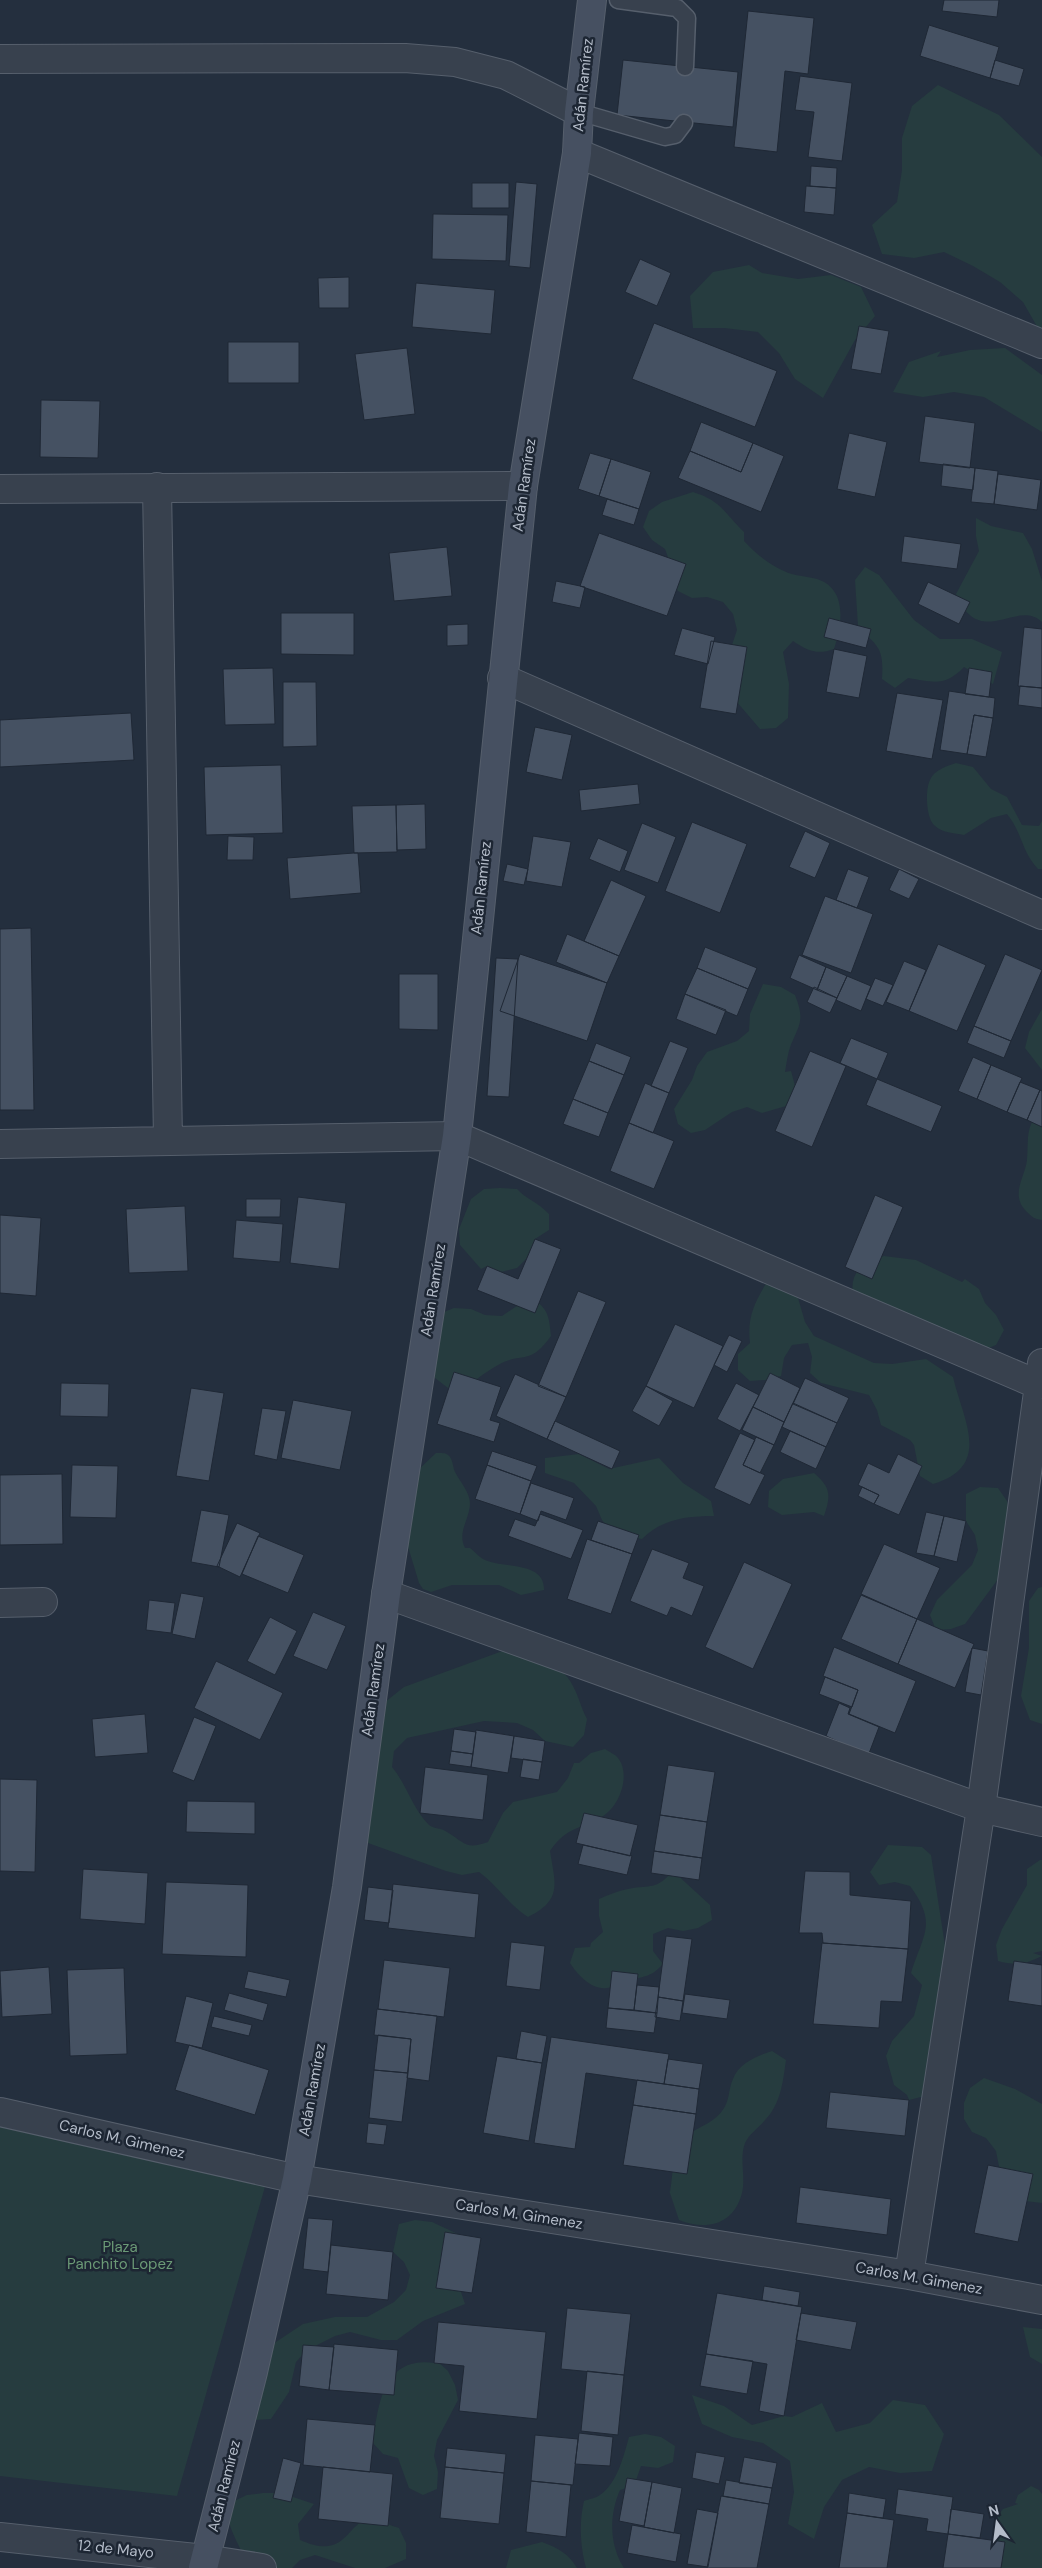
<svg xmlns="http://www.w3.org/2000/svg" width="1042" height="2568" viewBox="0 0 1042 2568" font-family="'DM Sans',sans-serif">
<style>
.green{fill:#263c3f}
.building{fill:#455162;stroke:#1f2835}
.lines{fill:none;stroke-linecap:round;stroke-linejoin:round}
.lane-casing{stroke:#565f6c;stroke-width:19}
.street-casing{stroke:#565f6c;stroke-width:30}
.secondary-casing{stroke:#565f6c;stroke-width:30}
.lane{stroke:#38414e;stroke-width:16}
.street{stroke:#38414e;stroke-width:28}
.secondary{stroke:#465061;stroke-width:28}
.labels{text-anchor:middle;stroke-width:5;stroke-linejoin:round;paint-order:stroke}
.street-label{font-size:15px;fill:#b4bcc9;stroke:#1d2633}
.park-label{font-size:15px;fill:#6b9a76;stroke:#1d2633}
</style>
<rect width="100%" height="100%" fill="#242f3e"/>
<path class="green" d="M938 85 999 115 1042 157V330H1039L1023 302 1000 282 973 266 944 252 914 258 882 254 872 225 897 202 902 170V138L912 106Z
M749 265 762 273 798 279 831 275 861 287 875 316 855 340 823 398 795 379 779 353 758 332 724 328H693L690 296 713 272Z
M1005 348 1042 375V432L984 397 954 392 923 397 893 392 909 362 941 351 937 357 970 350Z
M693 492C722 501 724 513 744 532V541C755 553 768 564 784 571 794 576 806 576 817 579 848 589 842 625 834 649 817 655 808 651 793 641L783 652 789 684 788 718 776 728 760 729 730 694 732 645 737 630 733 614 723 602 707 597 692 598 678 591 669 578 670 563 665 549 652 540 643 527 649 511 662 502Z
M976 518 991 526 1023 533 1032 549 1042 581V622C1016 598 980 651 956 594L979 551 976 536Z
M865 567 879 575 914 620 940 639H972L1002 652 993 684 964 667C945 687 934 682 908 678L895 688 882 679C884 646 878 648 858 626L855 580Z
M956 763 973 767 991 789 1007 797 1022 825 1039 826 1042 821V869H1038C1021 851 1023 834 1007 814L991 818 964 835C954 833 942 833 934 825 926 817 925 790 930 780 934 770 947 766 956 763Z
M763 984 781 987 795 995C803 1016 802 1021 793 1040 788 1050 787 1061 785 1072L791 1071 795 1086 793 1104 762 1113 747 1107 732 1112 705 1130 691 1133 678 1124 674 1109 692 1080 697 1066 707 1052 737 1041 749 1031 750 1014Z
M1042 1009V1070L1025 1048 1029 1032Z
M1038 1112 1042 1113V1220C1034 1219 1032 1217 1026 1211 1010 1195 1025 1177 1027 1160 1029 1138 1025 1131 1038 1112Z
M500 1188 517 1189C526 1199 538 1202 549 1214V1230L535 1239 528 1257 517 1268 501 1272 487 1266 481 1269 460 1245 459 1229 471 1199 484 1189Z
M884 1256 916 1260 962 1282 965 1279 979 1289 985 1303 996 1315 1004 1330 996 1345 981 1351 855 1303C847 1276 858 1264 884 1256Z
M767 1282 796 1291 805 1322 814 1336 874 1363 892 1364 926 1359 953 1377C963 1420 993 1466 933 1484L920 1476 914 1445 910 1440 881 1425 877 1410 869 1395 821 1383 810 1373 812 1357 808 1343 792 1345 784 1358 781 1376 765 1380 750 1381 738 1370V1354L750 1343C747 1318 754 1303 767 1282Z
M530 1297C548 1308 549 1315 551 1336 529 1367 522 1351 498 1365 486 1372 472 1381 464 1392L448 1388 435 1378 433 1346 439 1314 454 1308 471 1309 485 1315 502 1316Z
M436 1453C441 1453 447 1452 450 1457 453 1461 453 1468 455 1472 460 1482 470 1492 470 1504 469 1521 457 1532 465 1548H470C474 1551 478 1556 483 1559 500 1569 545 1560 544 1590L521 1595 499 1585H452L431 1592 423 1589 419 1583 403 1530 407 1515 413 1510 418 1470Z
M579 1454 609 1469 659 1458 683 1483 711 1501 714 1516C686 1516 662 1519 642 1539L612 1533 602 1520 596 1506 574 1483 545 1473V1458Z
M814 1473C831 1488 831 1495 824 1516L814 1512 782 1515 768 1507 769 1491 783 1479Z
M980 1487 998 1488 1007 1501 1011 1516 1004 1571 965 1624 951 1629 936 1630 930 1615 937 1600 972 1565 978 1550 975 1535 966 1521V1494Z
M1042 1587V1724L1030 1720 1021 1696 1029 1648V1601L1038 1588Z
M508 1649C533 1657 561 1661 573 1686 579 1697 581 1708 587 1719L584 1735 573 1747 545 1741 533 1730 517 1723 484 1721 407 1738 394 1751 392 1767C407 1785 412 1808 429 1825 434 1829 442 1828 447 1832 465 1843 466 1850 488 1842L503 1813 513 1802 557 1792 568 1778 574 1763H579L591 1753 605 1749C609 1752 615 1754 618 1758 631 1774 620 1806 603 1816 580 1831 569 1824 550 1851 555 1883 563 1900 528 1917 509 1905 498 1886 479 1872L462 1875 446 1871 368 1843 362 1829 380 1706 404 1687Z
M888 1845 922 1847 931 1855 948 1965 925 2096 909 2100 907 2095 894 2085 886 2056 892 2041 914 2016 922 1985 911 1973C923 1934 938 1924 910 1886L895 1882 879 1885 870 1872Z
M1040 1860H1042V1951L1033 1953 1042 1956C1026 1964 1016 1966 998 1961L996 1945 1002 1929 1027 1885V1869Z
M673 1871 710 1905 712 1920 698 1928 683 1931 668 1928 653 1934V1951L663 1964C651 1977 646 1976 629 1980 622 1982 614 1987 607 1988 591 1990 577 1974 570 1963L575 1948 590 1947 591 1943 603 1932 599 1916V1899C608 1895 618 1891 628 1889 652 1884 655 1891 673 1871Z
M772 2051 786 2060C783 2081 781 2104 765 2120 759 2128 749 2134 745 2143 739 2159 746 2177 742 2193 734 2225 706 2231 679 2220L669 2190 670 2192C673 2177 672 2152 682 2140 693 2128 712 2125 722 2111 730 2101 728 2090 733 2079 739 2063 757 2056 772 2051Z
M984 2078 1015 2089 1042 2104V2203L1025 2201 1002 2181 996 2151 986 2138 972 2132 964 2119V2103L970 2088Z
M0 2110 272 2162 177 2496 0 2476Z
M415 2220 432 2222 462 2236 450 2280 461 2292 465 2304 423 2321 397 2340H381L350 2332 335 2336 307 2350 296 2362 289 2392 271 2419 254 2420 264 2353 276 2342 303 2324 335 2317H367L394 2302 406 2290 410 2275 404 2262 393 2252 399 2224Z
M1023 2327 1042 2329V2364L1030 2357Z
M436 2360 448 2371 455 2385 458 2400 437 2440 434 2456 438 2472 437 2489 423 2495 409 2488 398 2458 383 2454 373 2443C378 2405 383 2356 434 2363Z
M692 2395 724 2406 752 2425 784 2416 792 2417 822 2403 836 2432 870 2423 893 2400 925 2405 944 2434 932 2471 900 2473 869 2467 842 2480 824 2507 814 2539 788 2524 794 2492 790 2461 763 2443 732 2437 702 2424Z
M645 2434 661 2437 675 2446 673 2462 658 2468 641 2466 634 2486 620 2490C609 2515 609 2545 624 2568H586C580 2546 579 2522 584 2501 589 2499 596 2498 600 2495 617 2484 624 2455 629 2437Z
M1031 2486 1039 2490 1042 2494V2568H997L998 2515 1003 2509 1018 2504 1015 2503 1018 2495Z
M263 2493H281L314 2504 298 2524 300 2540C349 2562 346 2519 372 2519 380 2520 391 2526 399 2528L406 2543V2559L385 2568H355L315 2555 300 2560 292 2568C282 2568 263 2568 253 2568 247 2565 227 2524 228 2517 228 2512 231 2506 232 2502L247 2495Z
M542 2542C558 2548 568 2553 577 2568H506L511 2550Z"/>
<path class="building" d="M944 0H999L997 17 942 11Z
M748 11 814 18 808 74 785 71 777 152 734 147Z
M929 25 999 47 990 78 920 56Z
M623 60 738 72 733 127 617 115Z
M995 60 1024 69 1019 86 990 78Z
M800 76 852 83 842 161 808 157 814 112 795 110Z
M811 166 837 168 836 188 810 186Z
M516 182 537 184 530 268 509 266Z
M472 183H509V208H472Z
M806 186 836 188 834 215 804 212Z
M433 214 508 215 506 261 432 259Z
M640 259 671 273 657 306 625 292Z
M349 277V308H319L318 278Z
M416 283 495 290 491 334 412 327Z
M654 323 777 371 755 427 632 379Z
M859 326 889 331 881 374 851 369Z
M228 342H299V383H228Z
M407 348 415 414 364 420 355 354Z
M41 400 100 401 98 458 40 457Z
M925 416 975 423 970 468 919 462Z
M701 422 753 443 741 472 690 451Z
M849 433 887 442 875 497 837 489Z
M753 443 784 456 761 512 678 478 690 451 741 472Z
M590 453 611 459 599 496 578 489Z
M611 459 651 472 639 509 599 496Z
M943 464 975 468 973 490 941 486Z
M975 468 998 471 994 504 971 502Z
M998 474 1041 480 1037 510 994 504Z
M607 499 639 509 634 525 602 515Z
M599 533 686 564 667 616 580 586Z
M904 536 961 544 957 569 901 562Z
M447 547 452 596 394 601 389 553Z
M556 581 585 587 580 608 552 602Z
M928 582 970 602 959 624 918 604Z
M281 613H354V655L281 654Z
M829 618 871 629 866 648 824 637Z
M468 624V645L447 646V625Z
M1024 627 1042 629V688L1018 686Z
M682 628 715 637 708 664 674 655Z
M711 641 747 647 736 714 700 708Z
M834 649 867 656 859 698 826 692Z
M273 668 275 724 225 725 223 669Z
M969 668 992 672 989 697 965 694Z
M283 682H316L317 746 283 747Z
M1020 686 1042 688V708L1018 705Z
M949 691 995 698 993 718 974 715 967 754 940 750Z
M897 693 943 700 932 759 886 751Z
M131 713 134 760 0 767V720Z
M974 715 993 718 986 757 967 754Z
M535 727 572 735 562 780 526 772Z
M281 765 283 833 206 835 204 767Z
M638 784 640 804 581 811 579 790Z
M425 804 426 849 397 850 396 805Z
M396 805 397 852 354 853 352 806Z
M692 822 747 844 720 913 665 891Z
M642 823 676 837 658 883 624 870Z
M805 831 830 843 815 878 789 867Z
M228 836 254 837 253 860H227Z
M533 836 571 842 562 887 526 881Z
M598 838 628 851 620 872 589 859Z
M354 853H358L361 893 290 899 287 858Z
M507 864 528 869 524 885 503 881Z
M848 869 869 877 857 908 836 900Z
M899 869 919 879 909 899 889 890Z
M611 880 646 896 619 956 584 941Z
M825 896 873 914 851 973 802 955Z
M31 928 34 1110H0V929Z
M567 934 619 956 607 983 556 962Z
M938 944 986 965 957 1031 909 1011Z
M705 947 757 968 748 989 697 968Z
M520 954 607 983 587 1041 500 1011Z
M1005 954 1042 970 1011 1041 974 1026Z
M799 955 826 967 817 990 790 978Z
M496 958 518 959 509 1097 487 1096Z
M904 961 926 970 909 1011 886 1002Z
M826 967 847 976 837 998 817 990Z
M697 968 748 989 737 1016 685 994Z
M399 974H438V1030L399 1029Z
M847 976 871 986 861 1011 836 1000Z
M875 978 893 985 883 1006 866 999Z
M814 987 837 998 830 1013 807 1002Z
M685 994 726 1010 716 1035 676 1019Z
M974 1026 1011 1041 1004 1058 967 1043Z
M851 1038 888 1053 877 1079 840 1063Z
M670 1041 688 1048 669 1093 651 1086Z
M596 1043 631 1057 624 1075 589 1061Z
M810 1051 846 1066 812 1147 775 1131Z
M973 1057 991 1065 977 1099 958 1091Z
M589 1061 624 1075 608 1113 573 1099Z
M991 1065 1022 1078 1007 1112 977 1099Z
M877 1079 942 1106 931 1132 866 1105Z
M1020 1082 1040 1090 1027 1120 1007 1112Z
M645 1083 669 1093 653 1133 629 1123Z
M1040 1090 1042 1091V1127L1027 1120Z
M573 1099 608 1113 599 1137 563 1124Z
M629 1123 674 1141 654 1189 610 1171Z
M875 1195 903 1207 872 1279 845 1267Z
M298 1197 346 1203 339 1269 290 1263Z
M246 1199H281L280 1217H246Z
M185 1206 188 1271 129 1273 126 1209Z
M0 1215 41 1218 36 1296 0 1293Z
M236 1220 283 1224 280 1262 233 1258Z
M535 1239 561 1249 535 1313 477 1290 487 1266 518 1279Z
M578 1291 606 1302 566 1397 538 1386Z
M675 1324 723 1346 694 1408 646 1386Z
M729 1335 742 1341 727 1372 714 1365Z
M454 1372 501 1387 490 1420 500 1423 494 1442 437 1424Z
M770 1373 800 1388 784 1422 753 1407Z
M515 1374 566 1397 547 1439 496 1416Z
M805 1378 849 1398 837 1423 793 1404Z
M61 1383 109 1384 108 1417 60 1416Z
M736 1383 759 1395 740 1431 717 1419Z
M646 1386 673 1401 659 1426 632 1411Z
M191 1388 224 1393 209 1481 176 1476Z
M293 1400 352 1411 340 1470 281 1458Z
M793 1403 837 1423 826 1447 782 1427Z
M753 1407 784 1422 774 1445 742 1430Z
M262 1408 286 1411 277 1460 254 1455Z
M555 1421 620 1451 612 1469 547 1439Z
M790 1431 826 1447 816 1469 780 1452Z
M740 1433 755 1440 743 1465 765 1475 750 1505 714 1488Z
M756 1437 774 1445 760 1473 743 1465Z
M492 1451 537 1466 531 1481 487 1465Z
M898 1454 922 1466 899 1515 874 1504 879 1495 858 1485 868 1463 889 1473Z
M72 1465 118 1466 116 1518 70 1517Z
M487 1465 531 1481 520 1514 475 1499Z
M62 1474 63 1544 0 1545V1475Z
M531 1483 574 1498 566 1520 541 1511 538 1521 520 1514Z
M862 1487 879 1495 874 1504 858 1496Z
M201 1510 229 1515 219 1567 191 1562Z
M926 1512 944 1516 934 1556 916 1553Z
M540 1514 583 1530 571 1559 508 1536 515 1519 535 1526Z
M944 1516 966 1521 957 1562 934 1556Z
M598 1521 639 1535 632 1554 591 1540Z
M237 1523 260 1533 240 1577 217 1566Z
M258 1536 304 1555 288 1593 242 1574Z
M587 1539 632 1554 611 1614 567 1599Z
M884 1544 940 1568 917 1619 861 1594Z
M652 1549 689 1563 683 1578 704 1586 692 1616 671 1607 667 1616 630 1601Z
M744 1562 792 1584 753 1669 705 1647Z
M181 1593 204 1597 195 1639 172 1634Z
M861 1595 917 1619 898 1664 841 1639Z
M149 1600 175 1603 171 1633 146 1630Z
M313 1612 346 1626 327 1670 293 1656Z
M270 1617 297 1631 275 1675 247 1661Z
M917 1619 974 1644 955 1688 898 1664Z
M834 1647 916 1681 895 1733 849 1714 858 1690 823 1676Z
M972 1648 988 1651 981 1695 965 1692Z
M216 1661 283 1693 260 1740 194 1708Z
M825 1677 858 1690 852 1707 819 1694Z
M839 1703 850 1708 848 1714 879 1727 865 1764 842 1754 846 1745 826 1736Z
M145 1714 148 1753 95 1757 92 1719Z
M194 1717 216 1726 194 1781 172 1772Z
M454 1729 476 1732 473 1754 451 1751Z
M476 1730 514 1736 508 1773 471 1767Z
M514 1736 545 1741 542 1762 511 1758Z
M451 1751 473 1754 471 1767 449 1764Z
M523 1759 542 1762 539 1780 520 1777Z
M668 1765 715 1772 707 1822 660 1815Z
M425 1767 488 1775 483 1820 420 1813Z
M0 1779 37 1780 35 1872 0 1871Z
M187 1801 255 1802V1834L186 1832Z
M584 1813 638 1825 630 1856 576 1843Z
M660 1815 707 1822 702 1858 654 1851Z
M583 1845 632 1856 627 1875 578 1864Z
M654 1851 702 1858 699 1880 651 1873Z
M83 1869 148 1873 145 1924 80 1919Z
M805 1871 850 1872V1895L911 1901 908 1949 823 1943 822 1933H799Z
M166 1882 248 1885 246 1957 162 1954Z
M393 1884 479 1894 475 1938 388 1928Z
M368 1887 393 1890 389 1923 364 1920Z
M666 1936 692 1939 683 2001 658 1997Z
M511 1942 545 1946 540 1990 506 1986Z
M822 1943 908 1949 902 2002 881 2001 879 2028 813 2024Z
M384 1960 450 1968 444 2017 378 2009Z
M1014 1961 1042 1965V2006L1008 2001Z
M49 1967 52 2014 2 2017 0 1971Z
M124 1968 127 2054 70 2056 67 1970Z
M248 1971 290 1980 286 1997 244 1988Z
M612 1971 638 1974 634 2010 608 2008Z
M637 1985 659 1987 657 2013 634 2010Z
M229 1993 268 2004 263 2021 224 2010Z
M685 1994 730 2000 727 2019 682 2013Z
M186 1996 213 2003 202 2048 175 2042Z
M658 1997 683 2001 680 2021 655 2017Z
M608 2008 657 2013 654 2033 606 2028Z
M377 2009 437 2016 429 2081 407 2078 411 2039 374 2035Z
M214 2016 252 2025 249 2036 211 2027Z
M521 2031 547 2036 542 2063 516 2059Z
M378 2035 411 2039 408 2073 374 2070Z
M551 2037 669 2054 664 2084 586 2073 575 2149 534 2143Z
M189 2045 269 2070 255 2115 175 2090Z
M497 2056 542 2063 529 2141 483 2133Z
M668 2059 703 2064 699 2089 664 2084Z
M374 2070 408 2073 402 2122 369 2118Z
M637 2080 699 2089 696 2114 633 2105Z
M830 2092 909 2100 905 2136 826 2128Z
M633 2105 696 2114 687 2174 623 2165Z
M368 2123 387 2125 384 2145 366 2143Z
M988 2165 1033 2174 1018 2242 974 2233Z
M800 2187 891 2199 887 2235 796 2223Z
M308 2218 333 2220 328 2272 303 2269Z
M445 2232 481 2238 472 2293 436 2288Z
M331 2245 393 2252 388 2300 326 2294Z
M764 2286 800 2292 798 2306 762 2300Z
M717 2293 802 2307 784 2416 759 2411 767 2364 706 2354Z
M567 2308 631 2314 624 2375 561 2369Z
M801 2313 857 2322 851 2350 796 2340Z
M438 2322 546 2332 537 2419 459 2411 464 2366 434 2363Z
M334 2344 398 2350 394 2395 329 2390Z
M303 2345 334 2347 329 2390 299 2386Z
M706 2354 753 2361 747 2394 700 2386Z
M587 2371 624 2375 618 2435 581 2431Z
M307 2419 375 2425 370 2472 303 2465Z
M579 2433 613 2437 610 2466 575 2464Z
M535 2435 578 2439 573 2485 531 2481Z
M447 2448 506 2454 504 2473 445 2467Z
M696 2452 725 2457 719 2484 692 2478Z
M744 2457 777 2463 772 2488 739 2483Z
M283 2458 301 2463 291 2502 273 2498Z
M323 2467 393 2474 388 2526 318 2519Z
M445 2467 504 2473 499 2524 440 2518Z
M627 2478 652 2482 644 2526 619 2521Z
M726 2480 772 2488 769 2504 723 2496Z
M531 2481 571 2485 566 2537 526 2532Z
M652 2482 682 2488 674 2533 644 2527Z
M898 2489 953 2497 948 2534 926 2531 928 2519 895 2514Z
M849 2493 886 2499 883 2518 847 2513Z
M721 2496 769 2504 757 2568H707Z
M697 2509 718 2513 708 2567 687 2564Z
M951 2509 984 2514 980 2538 948 2534Z
M847 2513 894 2520 887 2568H839Z
M632 2525 681 2534 676 2562 627 2553Z
M948 2534 1005 2542 1001 2568H943Z"/>
<g class="lines">
<g class="lane-casing">
<path id="lane" d="M618 0 677 8 687 18 685 67
M579 112 665 137 675 135 684 123"/>
</g>
<g class="street-casing">
<path id="street" d="M0 59 405 58 455 62 506 75 579 112
M577 153 1042 344
M157 487 168 1140
M0 489 523 486
M502 678 1042 915
M0 1144 457 1136 1039 1385
M386 1594 981 1808 1042 1822
M0 1603 43 1602
M0 2112 297 2179 909 2275 1042 2300
M909 2275 981 1808 1042 1363
M0 2537 205 2559 262 2568"/>
</g>
<g class="secondary-casing">
<path id="secondary" d="M203 2568 253 2372 297 2179 347 1887 386 1594 457 1136 523 486 577 153 579 112 592 0"/>
</g>
<use href="#lane" class="lane"/>
<use href="#street" class="street"/>
<use href="#secondary" class="secondary"/>
</g>
<g class="labels">
<g class="street-label">
<text transform="translate(583 85) rotate(-84)" y="5">Adán Ramírez</text>
<text transform="translate(524 485) rotate(-82)" y="5">Adán Ramírez</text>
<text transform="translate(481 888) rotate(-84)" y="5">Adán Ramírez</text>
<text transform="translate(433 1290) rotate(-81)" y="5">Adán Ramírez</text>
<text transform="translate(373 1690) rotate(-82)" y="5">Adán Ramírez</text>
<text transform="translate(312 2090) rotate(-80)" y="5">Adán Ramírez</text>
<text transform="translate(122 2139) rotate(13)" y="5">Carlos M. Gimenez</text>
<text transform="translate(519 2214) rotate(9)" y="5">Carlos M. Gimenez</text>
<text transform="translate(919 2278) rotate(10)" y="5">Carlos M. Gimenez</text>
<text transform="translate(224 2486) rotate(-76)" y="5">Adán Ramírez</text>
<text transform="translate(116 2549) rotate(6)" y="5">12 de Mayo</text>
</g>
<g class="park-label">
<text x="120" y="2252">Plaza<tspan x="120" dy="17">Panchito Lopez</tspan></text>
</g>
</g>
<g transform="translate(997 2523) rotate(346)" stroke="#1d2633" stroke-width="4" paint-order="stroke">
<path d="M0-4L9 19L0 12L-9 19Z" fill="#b4bcc9"/>
<text y="-8" font-size="14" font-weight="bold" text-anchor="middle" fill="#b4bcc9">N</text>
</g>
</svg>
